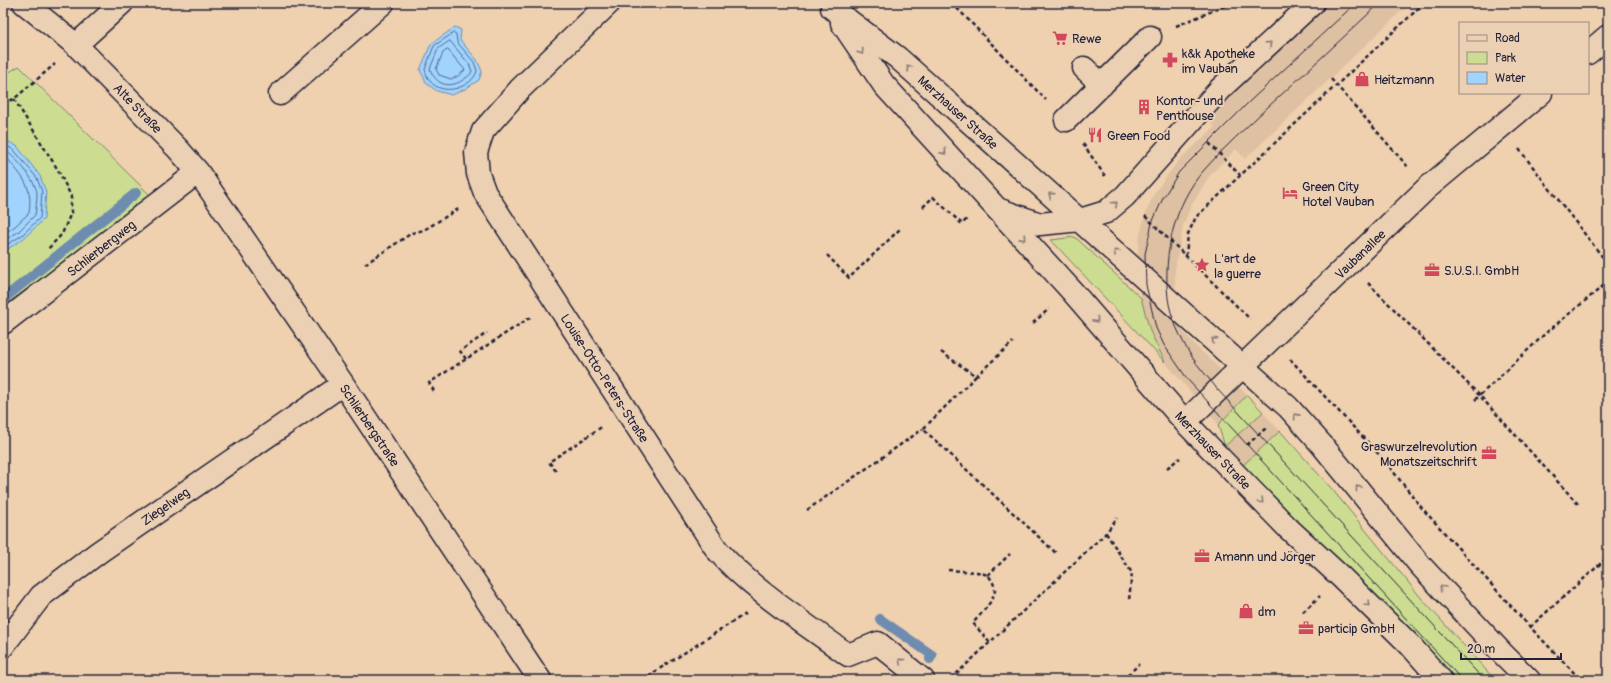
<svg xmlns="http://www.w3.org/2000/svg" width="1611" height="683" viewBox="0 0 1611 683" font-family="Pangolin,sans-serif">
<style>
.built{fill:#dec0a2}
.green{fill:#ccdd91;stroke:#778066}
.water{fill:#a0d3fe;stroke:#6e8cb0}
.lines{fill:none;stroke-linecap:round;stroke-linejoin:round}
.shore{stroke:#546989;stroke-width:1}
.stream{stroke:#6e8cb0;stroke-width:10}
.minor-casing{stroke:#22223b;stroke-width:25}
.major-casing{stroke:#22223b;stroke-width:25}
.path{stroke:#22223b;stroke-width:2.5;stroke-dasharray:4 3;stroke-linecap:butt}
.minor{stroke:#ecd0b3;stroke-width:22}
.major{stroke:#ecd0b3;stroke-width:22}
.tram{stroke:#22223b;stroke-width:1}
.oneway{stroke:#877977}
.labels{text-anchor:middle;stroke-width:4;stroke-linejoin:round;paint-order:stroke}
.poi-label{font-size:13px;fill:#22223b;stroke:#ecd0b3;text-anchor:start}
.street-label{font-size:13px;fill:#22223b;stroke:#ecd0b3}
</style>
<rect width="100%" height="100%" fill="#efd0af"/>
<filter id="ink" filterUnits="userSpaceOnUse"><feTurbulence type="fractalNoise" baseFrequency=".025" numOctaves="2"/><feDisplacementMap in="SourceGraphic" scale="8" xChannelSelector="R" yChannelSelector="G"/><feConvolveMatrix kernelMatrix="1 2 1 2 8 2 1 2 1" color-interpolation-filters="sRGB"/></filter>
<g filter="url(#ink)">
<path class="built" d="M1325 3H1410L1245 159 1236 149 1210 175 1191 206 1183 226 1175 270 1176 311 1185 334 1198 348 1247 395 1280 431 1331 488 1422 599 1495 680H1453L1421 646 1241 467 1225 446 1218 424 1165 362 1150 331 1141 298 1137 271 1139 239 1145 215 1155 192 1179 160 1215 127 1205 116Z"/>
<path class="green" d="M19 66 151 196 76 254 3 306V76Z
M1075 237 1141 298 1150 331 1165 362 1051 240Z
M1247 395 1263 412 1225 446 1218 425Z
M1280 431 1331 488 1422 599 1495 680H1453L1421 646 1241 467Z"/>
<path class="water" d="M455 27 461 30 460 40 477 60 482 71 479 80 465 89 452 95 437 91 427 84 420 70 431 44Z
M3 139 17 146 40 176 46 192 44 219 23 239 3 252Z"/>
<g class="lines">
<path class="shore" d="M454 33 456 34 457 42 474 62 477 71C472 88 442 97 430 81 427 78 426 73 425 69L434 46Z
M450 41 469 64 472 71C471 75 467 77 463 80 449 89 436 85 430 69L438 49Z
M448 50 465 70 458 76 451 79 439 75 436 69 443 53Z
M3 144 14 150 37 178 42 192 40 218 21 236 3 247
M3 149C15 156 35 179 37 193 37 200 36 209 35 215L18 232 3 241
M3 156 7 158C23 178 33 186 29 213L14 227 3 234"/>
<path class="stream" d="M3 299 136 193
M880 619 932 655 930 659"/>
<g class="minor-casing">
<path id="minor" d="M24 3 76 45 178 149 198 172 343 384 540 680
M609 3 520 89 483 131 476 152 478 174 485 193 717 550C754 592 803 622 848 655L878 643 923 680
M76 45 122 3
M1588 53 1608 36
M1084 68 1102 85
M280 94 383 3
M1066 120 1150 37
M1080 220 1106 212 1125 196 1220 89 1313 3
M3 323 198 172
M1185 422 1426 189 1541 93
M3 646 41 596 99 552 343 384"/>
</g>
<g class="major-casing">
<path id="major" d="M832 8 898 58 1288 407 1322 445 1420 565 1502 653 1529 680
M842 23 884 85 1071 290 1185 422 1289 529 1341 577 1410 645 1441 680
M1000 210 1040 224 1080 220"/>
</g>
<path class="path" d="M952 3 1046 100
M1176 26 1232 3
M1331 79 1408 167
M14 99 58 170 71 196V213L62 234 47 250
M3 103 14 99 55 64
M1209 143 1240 175
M1083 144 1105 176
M1519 149 1608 264
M923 207 933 197 962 224 968 218
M1145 216 1250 319
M827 255 849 278 900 229
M1186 256 1188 234 1196 217 1424 3
M365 264 412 233 424 230 460 208
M1368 283 1480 396 1578 504
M1033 323 1049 309
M941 352 976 376 1013 342
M466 359 460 351 487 333
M1290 359 1385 461 1421 507 1530 627 1581 680
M976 376 923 429 1057 554
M434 391 429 383 531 317
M1475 400 1547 332 1608 282
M1247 445 1267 427
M1167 468 1180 458
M556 471 549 462 603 426
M807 510 923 429
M1106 533 1132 573 1129 600
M948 570 977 572 988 575C991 579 994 583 995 589 995 600 980 615 973 623L990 643
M988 575 1010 554
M1303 612 1320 596
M1530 627 1608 557
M951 679 1106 533 1117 518
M642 680 745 614
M1123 680 1139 664
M1228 680 1231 676"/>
<use href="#minor" class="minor"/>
<use href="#major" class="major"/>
<path class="tram" d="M1356 3 1250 101 1179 172 1163 198 1156 214 1152 223 1145 254 1146 285 1156 328 1164 345 1188 380 1462 680
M1380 3C1343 38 1306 72 1269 106 1247 127 1224 147 1204 170 1174 204 1163 254 1168 298 1170 316 1181 339 1190 354 1198 367 1209 378 1218 390L1484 680"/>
</g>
<defs><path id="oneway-chevron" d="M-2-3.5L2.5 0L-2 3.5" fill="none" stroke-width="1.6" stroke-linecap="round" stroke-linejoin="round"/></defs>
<g class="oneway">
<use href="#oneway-chevron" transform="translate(1269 44) rotate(-42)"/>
<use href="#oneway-chevron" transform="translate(861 52) rotate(56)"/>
<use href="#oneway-chevron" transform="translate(909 68) rotate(-138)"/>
<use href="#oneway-chevron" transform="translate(944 152) rotate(48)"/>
<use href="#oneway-chevron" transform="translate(1051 195) rotate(-139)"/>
<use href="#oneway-chevron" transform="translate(1115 204) rotate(-42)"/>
<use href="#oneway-chevron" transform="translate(1023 238) rotate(48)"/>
<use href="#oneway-chevron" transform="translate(1116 252) rotate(-138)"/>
<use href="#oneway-chevron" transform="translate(1096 320) rotate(49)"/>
<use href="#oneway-chevron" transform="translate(1214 340) rotate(-138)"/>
<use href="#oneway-chevron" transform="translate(1296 416) rotate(-132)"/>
<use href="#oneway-chevron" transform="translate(1358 488) rotate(-129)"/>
<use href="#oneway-chevron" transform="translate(1261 501) rotate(46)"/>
<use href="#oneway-chevron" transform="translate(1442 588) rotate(-133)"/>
<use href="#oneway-chevron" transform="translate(1368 604) rotate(45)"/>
<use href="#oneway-chevron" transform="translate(901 661) rotate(-140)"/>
</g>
</g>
<defs>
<g id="supermarket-bare" transform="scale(1.2)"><path d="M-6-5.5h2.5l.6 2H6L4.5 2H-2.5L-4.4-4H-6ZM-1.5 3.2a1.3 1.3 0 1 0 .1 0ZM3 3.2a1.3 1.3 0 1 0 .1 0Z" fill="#d1495b" stroke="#ecd0b3" stroke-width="2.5" paint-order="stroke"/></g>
<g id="pharmacy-bare" transform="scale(1.2)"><path d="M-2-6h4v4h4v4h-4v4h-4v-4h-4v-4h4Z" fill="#d1495b" stroke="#ecd0b3" stroke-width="2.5" paint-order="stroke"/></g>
<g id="shop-bare" transform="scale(1.2)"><path d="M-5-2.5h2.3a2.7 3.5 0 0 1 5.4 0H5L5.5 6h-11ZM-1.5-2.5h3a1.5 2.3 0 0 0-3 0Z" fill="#d1495b" stroke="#ecd0b3" stroke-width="2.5" paint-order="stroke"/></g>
<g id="building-bare" transform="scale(1.2)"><path d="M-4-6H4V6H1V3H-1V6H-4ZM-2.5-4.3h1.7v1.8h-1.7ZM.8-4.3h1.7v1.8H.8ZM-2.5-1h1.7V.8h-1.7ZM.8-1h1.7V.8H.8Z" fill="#d1495b" stroke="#ecd0b3" stroke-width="2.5" paint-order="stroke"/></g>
<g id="restaurant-bare" transform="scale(1.2)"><path d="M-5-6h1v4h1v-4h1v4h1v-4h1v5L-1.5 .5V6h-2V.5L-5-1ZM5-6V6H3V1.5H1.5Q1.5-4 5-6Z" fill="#d1495b" stroke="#ecd0b3" stroke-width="2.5" paint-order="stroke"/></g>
<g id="hotel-bare" transform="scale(1.2)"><path d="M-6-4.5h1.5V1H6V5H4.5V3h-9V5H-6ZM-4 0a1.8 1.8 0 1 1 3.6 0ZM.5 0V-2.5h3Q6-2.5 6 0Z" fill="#d1495b" stroke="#ecd0b3" stroke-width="2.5" paint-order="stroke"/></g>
<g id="sight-bare" transform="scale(1.2)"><path d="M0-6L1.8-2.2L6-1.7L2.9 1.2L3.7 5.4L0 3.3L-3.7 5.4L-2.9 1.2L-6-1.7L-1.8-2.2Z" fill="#d1495b" stroke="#ecd0b3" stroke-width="2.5" paint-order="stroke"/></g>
<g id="office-bare" transform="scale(1.2)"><path d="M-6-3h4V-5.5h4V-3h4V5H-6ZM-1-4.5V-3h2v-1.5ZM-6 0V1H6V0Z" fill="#d1495b" stroke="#ecd0b3" stroke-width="2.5" paint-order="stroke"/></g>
</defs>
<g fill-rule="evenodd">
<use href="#supermarket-bare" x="1060" y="38"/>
<use href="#pharmacy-bare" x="1170" y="60"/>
<use href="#shop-bare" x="1362" y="79"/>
<use href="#building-bare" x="1144" y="107"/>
<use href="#restaurant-bare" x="1095" y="135"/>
<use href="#hotel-bare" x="1290" y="193"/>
<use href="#sight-bare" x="1202" y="265"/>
<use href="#office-bare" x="1432" y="270"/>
<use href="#office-bare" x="1489" y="453"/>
<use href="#office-bare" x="1202" y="556"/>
<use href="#shop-bare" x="1246" y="611"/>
<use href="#office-bare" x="1306" y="628"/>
</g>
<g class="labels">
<g class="poi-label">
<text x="1072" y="43">Rewe</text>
<text x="1182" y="58">k&amp;k Apotheke<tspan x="1182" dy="15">im Vauban</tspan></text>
<text x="1374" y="84">Heitzmann</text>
<text x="1156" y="105">Kontor- und<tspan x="1156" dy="15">Penthouse</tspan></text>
<text x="1107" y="140">Green Food</text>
<text x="1302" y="191">Green City<tspan x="1302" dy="15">Hotel Vauban</tspan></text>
<text x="1214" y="263">L'art de<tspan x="1214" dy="15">la guerre</tspan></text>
<text x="1444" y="275">S.U.S.I. GmbH</text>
<text x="1477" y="451" text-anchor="end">Graswurzelrevolution<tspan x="1477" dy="15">Monatszeitschrift</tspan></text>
<text x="1214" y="561">Amann und Jörger</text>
<text x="1258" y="616">dm</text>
<text x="1318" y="633">particip GmbH</text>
</g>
<g class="street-label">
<text transform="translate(138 108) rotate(46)" y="5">Alte Straße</text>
<text transform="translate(958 112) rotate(42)" y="5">Merzhauser Straße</text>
<text transform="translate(101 248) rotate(-38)" y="5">Schlierbergweg</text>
<text transform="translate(1360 254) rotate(-44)" y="5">Vaubanallee</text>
<text transform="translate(605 378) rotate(57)" y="5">Louise-Otto-Peters-Straße</text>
<text transform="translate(370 425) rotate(56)" y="5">Schlierbergstraße</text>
<text transform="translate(1213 450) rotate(46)" y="5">Merzhauser Straße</text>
<text transform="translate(165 506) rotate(-35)" y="5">Ziegelweg</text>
</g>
</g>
<rect width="1611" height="683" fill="none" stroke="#ecd0b3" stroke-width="16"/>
<rect x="8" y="8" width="1595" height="667" fill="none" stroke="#22223b" stroke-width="1.5" filter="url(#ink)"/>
<rect x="1459" y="22" width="130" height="72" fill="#ecd0b3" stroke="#9b8a83"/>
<rect x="1467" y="35" width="20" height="6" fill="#ecd0b3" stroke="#9b8a83"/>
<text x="1495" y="42" font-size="12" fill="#22223b">Road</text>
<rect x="1467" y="52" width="20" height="12" fill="#ccdd91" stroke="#9b8a83"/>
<text x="1495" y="62" font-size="12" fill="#22223b">Park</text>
<rect x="1467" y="72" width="20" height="12" fill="#a0d3fe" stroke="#9b8a83"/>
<text x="1495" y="82" font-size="12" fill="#22223b">Water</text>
<path d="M1461 653v6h100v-6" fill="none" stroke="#22223b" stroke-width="2"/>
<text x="1467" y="653" font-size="12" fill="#22223b" stroke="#ecd0b3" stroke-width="3" paint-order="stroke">20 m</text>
</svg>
